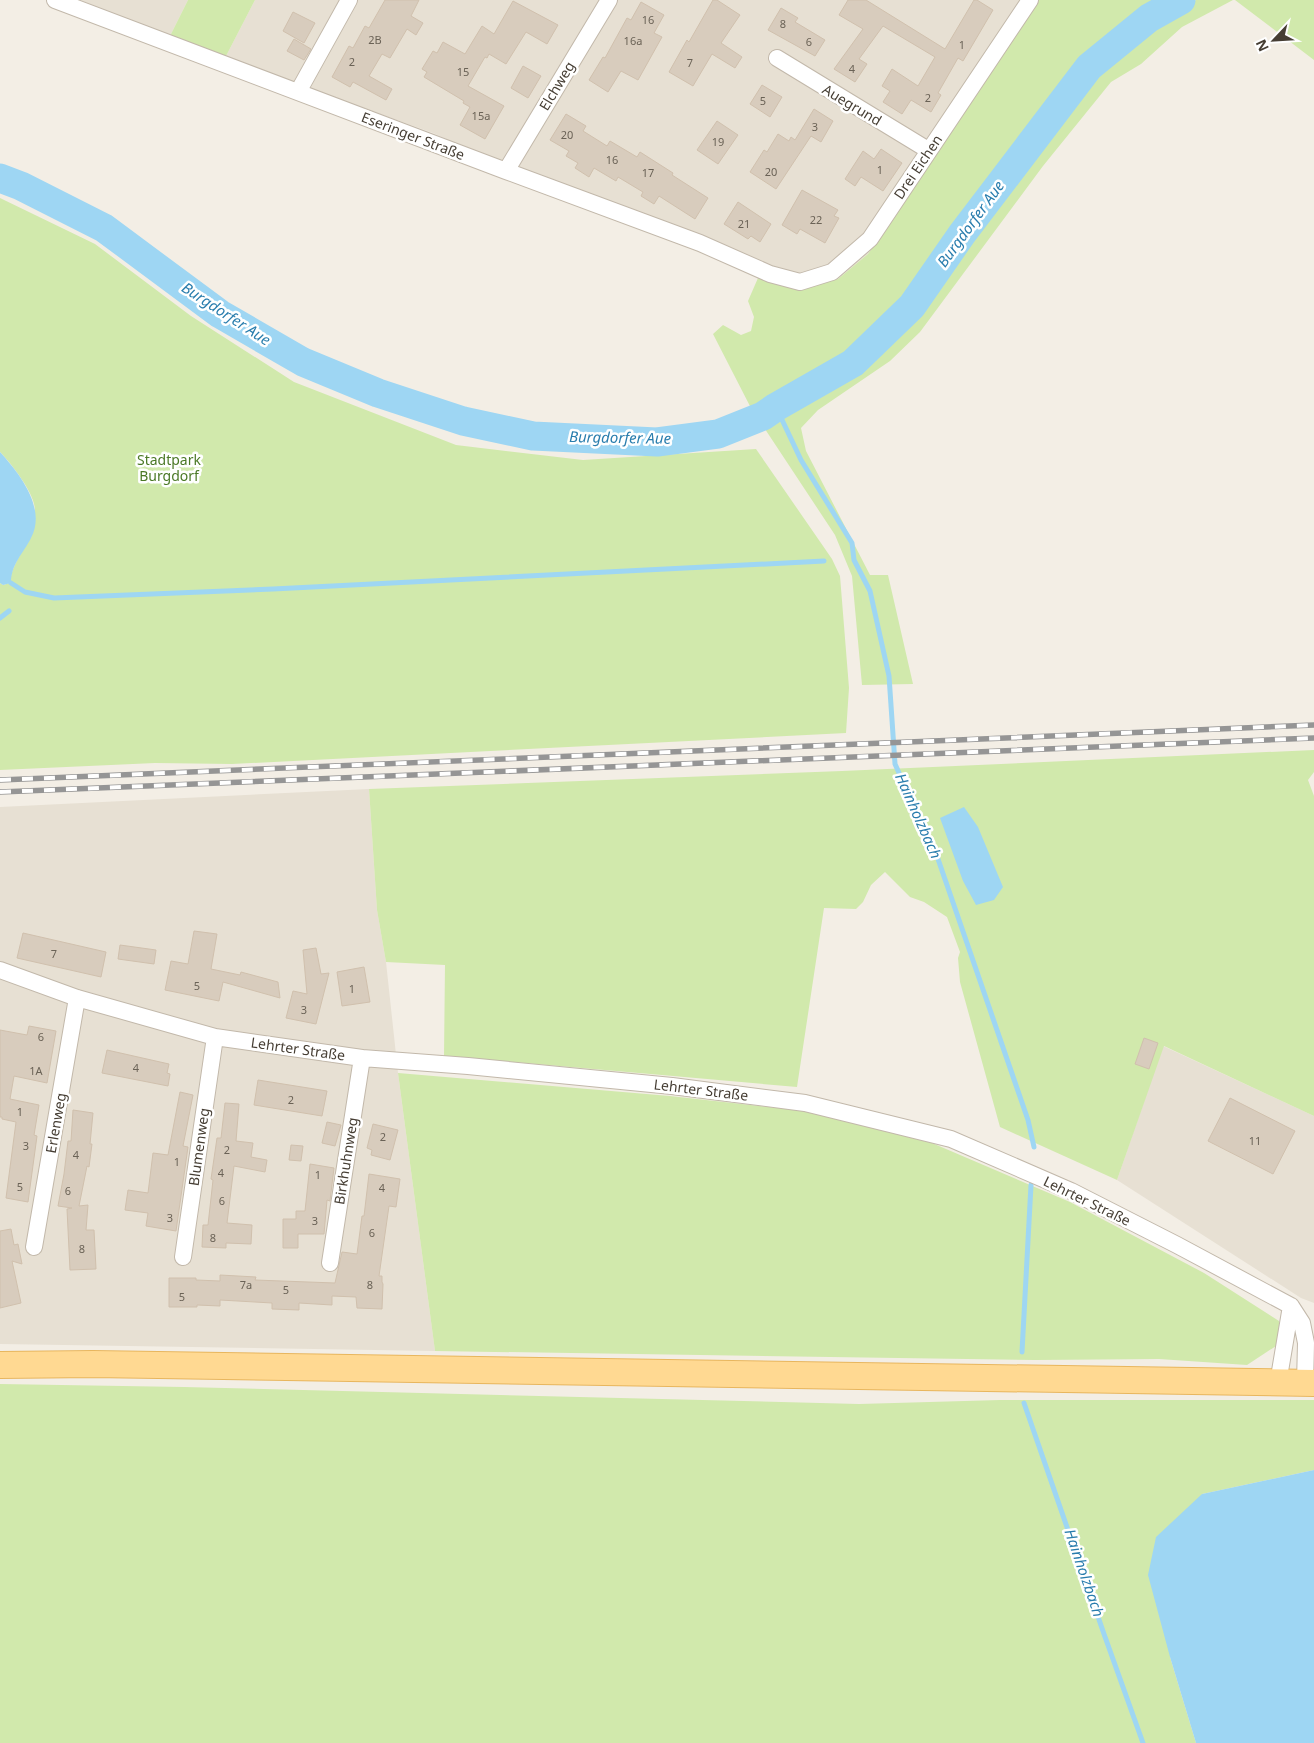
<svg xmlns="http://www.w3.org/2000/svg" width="1314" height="1743" viewBox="0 0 1314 1743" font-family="'Noto Sans',sans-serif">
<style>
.residential{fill:#e7e0d3}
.green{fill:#d1e9ac}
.water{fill:#9ed6f3}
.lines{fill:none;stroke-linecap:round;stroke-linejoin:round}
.stream{stroke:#9ed6f3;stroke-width:5}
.river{stroke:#9ed6f3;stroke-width:29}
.building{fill:#d8ccbd;stroke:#d0c0ad}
.street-casing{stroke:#c2b8aa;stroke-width:18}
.primary-casing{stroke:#e8b65e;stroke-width:28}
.street{stroke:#fff;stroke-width:16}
.primary{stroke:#ffd992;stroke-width:26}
.rail-casing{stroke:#959595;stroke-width:5.5}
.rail{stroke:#fff;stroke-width:4;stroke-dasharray:11;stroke-linecap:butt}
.labels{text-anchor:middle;stroke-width:5;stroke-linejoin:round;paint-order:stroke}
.number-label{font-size:11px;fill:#6a6256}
.street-label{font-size:14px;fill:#463e34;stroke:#fff}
.park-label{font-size:14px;fill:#4b7926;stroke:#fff}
.water-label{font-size:15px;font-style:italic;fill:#297dad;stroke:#fff}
</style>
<rect width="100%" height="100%" fill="#f3eee5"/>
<path class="residential" d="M80 0H188L170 36Z
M255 0H1035L1004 45 868 254 838 279 802 289 758 278 700 243 619 216 433 133 225 58Z
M369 789 377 910 386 962 398 1073 435 1351 0 1344V807Z
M1163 1046 1314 1116V1303L1301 1298 1117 1180Z"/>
<path class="green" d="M188 0H255L225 58 170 36Z
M1035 0H1164C1077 54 1017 137 961 220 945 243 930 266 913 289 907 297 902 306 895 313 854 355 803 383 753 412L713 334 723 325 741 335 751 331 754 317 748 301 758 278 802 289 838 279 868 254 1004 45Z
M1196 0H1233L1182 27 1141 64 1111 82 1043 166 920 332 890 361 818 410 801 428 806 451 870 575H888L913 684 862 685 852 576 835 535 763 426 855 370 876 353 914 312 964 244 1094 72 1149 26Z
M1235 0H1314V60Z
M0 198 95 244 191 316 294 382 456 445 583 460 756 449 832 559 840 576 849 688 846 733 232 764 155 763 0 770V583L3 585 10 583C11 570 16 563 22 551 26 545 34 518 35 511 36 495 11 463 0 452Z
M1314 750V772L1308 780 1314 796V1116L1164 1046 1117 1180 1000 1127 960 982 958 958 960 952 947 917 924 902 910 897 885 872 871 885 863 902 856 909 824 908 797 1087 444 1056 445 965 386 962 377 910 369 789 842 771Z
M398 1073 670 1096 805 1111 932 1143 1070 1202 1204 1273 1279 1321V1344L1247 1365 1159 1359 1035 1360 435 1351Z
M0 1384 184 1387 859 1404 1000 1400H1314V1470L1202 1494 1170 1657 1196 1743H0Z"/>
<path class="water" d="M0 452C19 473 47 508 31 538 23 554 11 564 11 583L3 585 0 583Z
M964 807 978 827 1003 887 994 900 976 905 963 881 940 818Z
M1314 1470V1743H1196L1170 1657 1148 1575 1156 1537 1202 1494Z"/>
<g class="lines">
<path class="stream" d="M776 407 801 460 852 543 854 560 870 591 889 676 895 764 938 859 1028 1120 1034 1147
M11 583 25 592 54 598 273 589 824 561
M0 618 9 611
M1022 1352 1031 1185
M1024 1403 1104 1634 1143 1743"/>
<path class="river" d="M0 178 21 186 104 228 220 314 303 362 378 393 463 421 533 436 657 442 718 434 763 416 776 407 853 363 912 306 962 234 1089 67 1149 18 1181 0"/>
</g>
<path class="building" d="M385 0H419L411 16 423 23 416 35 407 29 390 58 382 54 369 76 392 89 386 100 353 82 350 87 332 77 349 46 353 48 365 26 369 28Z
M713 0H717L740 15 721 43 742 57 735 68 712 54 693 86 669 72 687 40 689 42Z
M848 0H866L945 49 974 0H977L993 10 963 61 958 58 938 93 941 95 931 112 911 100 902 114 883 102 890 91 882 86 892 69 918 86 935 57 883 26 859 59 867 64 855 82 834 69 863 29 839 15Z
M513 1 558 25 547 44 526 32 506 64 489 54 487 58 485 57 468 86 504 106 485 139 460 125 470 107 463 103 464 101 424 77 427 72 422 69 433 51 437 53 443 42 465 54 482 26 494 34Z
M641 2 664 15 654 33 662 37 638 80 621 71 608 92 589 80 603 57 605 58 627 18 631 20Z
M781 8 798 18 795 22 825 40 815 56 768 30Z
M293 12 315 23 304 43 283 31Z
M294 39 311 49 304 60 287 51Z
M523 66 541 76 528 98 511 88Z
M762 85 782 97 770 117 750 104Z
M814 109 833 121 821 142 811 136 776 189 750 172 764 150 767 152 778 134 789 141 791 137 795 140Z
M566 114 586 126 583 131 607 146 610 141 637 157 640 152 673 173 672 175 708 198 695 219 659 196 654 204 641 196 643 192 618 177 616 181 594 168 589 177 575 168 578 163 566 156 569 151 550 140Z
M717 121 738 135 718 164 697 150Z
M881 149 902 163 883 191 861 177 855 186 845 179 863 151 874 159Z
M802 190 838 210 834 216 839 218 825 243 800 229 797 234 782 225Z
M738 202 771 224 760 242 751 236 748 239 724 224Z
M194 931 217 934 211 969 240 975 241 972 278 982 280 998 223 982 219 1001 165 990 171 961 188 964Z
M23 933 106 952 101 977 17 958Z
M120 945 156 950 154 964 118 959Z
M316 948 321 974 329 973 316 1024 286 1018 293 991 307 994 303 950Z
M364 967 370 1002 342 1006 337 972Z
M29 1026 56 1031 47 1083 14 1076 10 1099 39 1105 34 1135 37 1136 28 1202 6 1198 16 1122 2 1119V1117H0V1030L27 1035Z
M1144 1038 1158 1043 1149 1069 1135 1064Z
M107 1050 169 1064 167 1073 170 1074 168 1086 102 1073Z
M258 1080 327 1091 322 1116 254 1105Z
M180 1092 193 1095 183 1146 188 1147 176 1231 146 1226 148 1213 125 1210 128 1190 148 1193 153 1153 168 1155Z
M1230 1098 1295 1131 1273 1174 1208 1141Z
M225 1103 239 1104 236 1141 253 1143 251 1157 267 1160 265 1172 234 1166 227 1223 252 1225 251 1244 226 1243V1248L202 1247 203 1225H208L213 1180 211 1179 217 1138H221Z
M73 1110 93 1113 90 1144H92L89 1167 87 1166 79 1206 88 1205 86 1230H94L96 1269 70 1270 67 1209 72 1208 58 1206 64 1174 68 1141H71Z
M327 1122 341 1125 335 1146 322 1143Z
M373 1124 398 1130 390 1160 371 1155 372 1150 367 1148Z
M291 1145 303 1146 301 1161 289 1160Z
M310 1164 334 1168 330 1201 327 1200 324 1234H298V1248H283V1219H296V1211H305Z
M369 1174 400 1179 396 1207 389 1206 379 1276H382V1282L383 1284 382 1309 357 1308 356 1297 332 1296V1305L299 1303V1310L272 1309V1303L220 1300V1306L197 1305V1307H169V1278H196V1280L220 1281V1275L256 1277 255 1280 335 1283 342 1252 357 1254 362 1216H364Z
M11 1229 14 1245 18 1244 22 1264 12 1261 21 1303 0 1308V1231Z"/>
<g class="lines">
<g class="street-casing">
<path id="street" d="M55 0 506 171 700 243 770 274 800 282 832 272 870 239 1030 0
M777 58 928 150
M298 92 349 0
M506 171 609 0
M0 970 77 998 215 1037 362 1058 468 1066 672 1086 805 1103 951 1139 1071 1191 1177 1245 1291 1306 1302 1323 1306 1343 1305 1383
M34 1247 77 998
M183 1257 215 1037
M330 1263 362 1058
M1278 1383 1291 1306"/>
</g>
<g class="primary-casing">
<path id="primary" d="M0 1365 93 1364 1314 1383"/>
</g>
<use href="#street" class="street"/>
<use href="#primary" class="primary"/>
<g class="rail-casing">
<path id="rail" d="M0 780 1314 725
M0 792 1314 738"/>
</g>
<use href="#rail" class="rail"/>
</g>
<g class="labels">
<g class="number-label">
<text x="648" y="24">16</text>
<text x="783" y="28">8</text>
<text x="375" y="44">2B</text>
<text x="633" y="45">16a</text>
<text x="809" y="46">6</text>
<text x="962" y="49">1</text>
<text x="352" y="66">2</text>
<text x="690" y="67">7</text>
<text x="852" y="73">4</text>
<text x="463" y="76">15</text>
<text x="928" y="102">2</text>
<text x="763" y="105">5</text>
<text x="481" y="120">15a</text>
<text x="815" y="131">3</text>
<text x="567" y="139">20</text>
<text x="718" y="146">19</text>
<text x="612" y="164">16</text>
<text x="880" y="174">1</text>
<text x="771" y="176">20</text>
<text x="648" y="177">17</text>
<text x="816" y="224">22</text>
<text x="744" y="228">21</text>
<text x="54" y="958">7</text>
<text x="197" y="990">5</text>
<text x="352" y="993">1</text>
<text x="304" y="1014">3</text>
<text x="41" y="1041">6</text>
<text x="136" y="1072">4</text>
<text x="36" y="1075">1A</text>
<text x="291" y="1104">2</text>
<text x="20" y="1116">1</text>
<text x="383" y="1141">2</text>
<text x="1255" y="1145">11</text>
<text x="26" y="1150">3</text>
<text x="227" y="1154">2</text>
<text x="76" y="1159">4</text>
<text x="177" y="1166">1</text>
<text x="221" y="1177">4</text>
<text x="318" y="1179">1</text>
<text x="20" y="1191">5</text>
<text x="382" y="1192">4</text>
<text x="68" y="1195">6</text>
<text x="222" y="1205">6</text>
<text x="170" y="1222">3</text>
<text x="315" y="1225">3</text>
<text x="372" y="1237">6</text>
<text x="213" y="1242">8</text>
<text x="82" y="1253">8</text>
<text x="246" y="1289">7a</text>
<text x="370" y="1289">8</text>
<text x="286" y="1294">5</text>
<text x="182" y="1301">5</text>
</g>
<g class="street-label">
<text transform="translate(557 86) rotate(-59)" y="5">Elchweg</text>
<text transform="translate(852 105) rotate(31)" y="5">Auegrund</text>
<text transform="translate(413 136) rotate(21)" y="5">Eseringer Straße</text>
<text transform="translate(918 167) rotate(-56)" y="5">Drei Eichen</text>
<text transform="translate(298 1049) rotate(8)" y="5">Lehrter Straße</text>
<text transform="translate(701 1090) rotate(7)" y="5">Lehrter Straße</text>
<text transform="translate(56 1123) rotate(-80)" y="5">Erlenweg</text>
<text transform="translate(199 1147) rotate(-82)" y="5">Blumenweg</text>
<text transform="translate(346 1161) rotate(-81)" y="5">Birkhuhnweg</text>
<text transform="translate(1087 1201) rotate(26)" y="5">Lehrter Straße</text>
</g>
<g class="park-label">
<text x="169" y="465">Stadtpark<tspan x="169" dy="16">Burgdorf</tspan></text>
</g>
<g class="water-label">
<text transform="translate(971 224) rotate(-54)" y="5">Burgdorfer Aue</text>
<text transform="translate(226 314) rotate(33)" y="5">Burgdorfer Aue</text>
<text transform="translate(620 438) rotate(1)" y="5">Burgdorfer Aue</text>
<text transform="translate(918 816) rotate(66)" y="5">Hainholzbach</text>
<text transform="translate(1084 1573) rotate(71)" y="5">Hainholzbach</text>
</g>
</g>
<g transform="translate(1274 40) rotate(245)" stroke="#ffffff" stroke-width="4" paint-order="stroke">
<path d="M0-4L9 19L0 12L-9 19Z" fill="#463e34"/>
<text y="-8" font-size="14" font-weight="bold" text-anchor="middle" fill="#463e34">N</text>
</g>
</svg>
